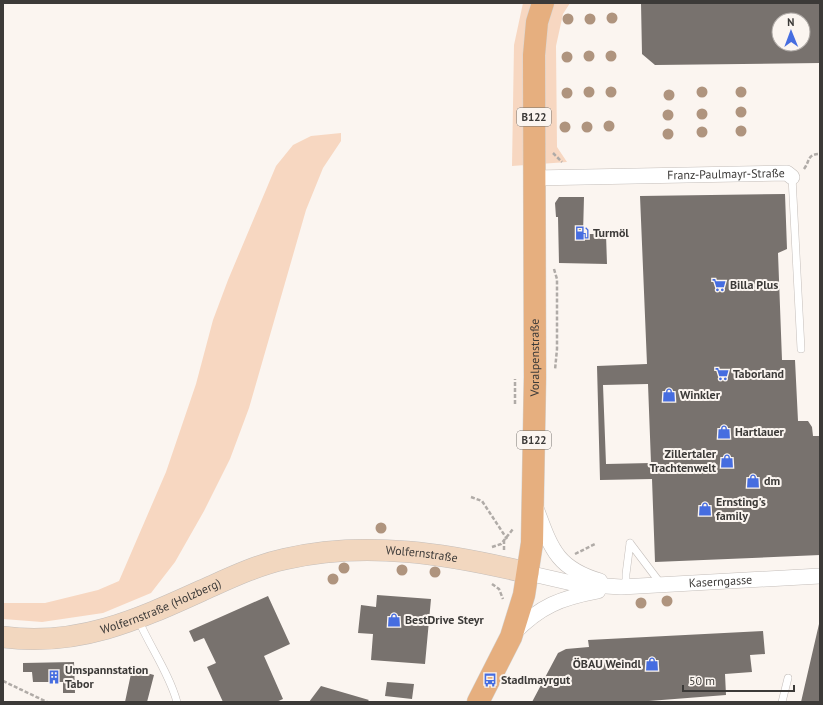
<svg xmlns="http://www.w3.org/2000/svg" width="823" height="705" viewBox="0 0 823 705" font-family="'PT Sans',sans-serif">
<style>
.green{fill:#f7d7c1}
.building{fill:#78726e;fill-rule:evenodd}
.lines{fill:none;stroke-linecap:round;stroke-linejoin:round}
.lane-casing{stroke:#c4beba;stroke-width:8}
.street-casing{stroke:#c4beba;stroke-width:16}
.secondary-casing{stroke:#c4beba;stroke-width:22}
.primary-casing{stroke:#d4d4d3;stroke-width:23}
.path{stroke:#b0aba7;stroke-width:2.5;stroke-dasharray:4 2;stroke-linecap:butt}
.lane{stroke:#fff;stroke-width:7}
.street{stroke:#fff;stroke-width:15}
.secondary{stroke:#f2d7bf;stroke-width:21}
.primary{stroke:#e6af7f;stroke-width:22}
.tree{fill:#af947e}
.labels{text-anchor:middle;stroke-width:4;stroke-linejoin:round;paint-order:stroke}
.shield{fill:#fbf5f0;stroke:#75726f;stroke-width:1}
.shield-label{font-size:11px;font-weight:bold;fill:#3c3a38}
.street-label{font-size:12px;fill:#3c3a38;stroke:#fbf5f0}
.poi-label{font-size:12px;font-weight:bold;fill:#3c3a38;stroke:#fbf5f0;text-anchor:start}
</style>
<rect width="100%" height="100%" fill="#fbf5f0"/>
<path class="green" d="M523 3H570L563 14 556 46 557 147 567 162 512 166 514 45Z
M341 133V141L323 168 306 210 249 408 230 459 204 511 175 562 151 593 103 613 42 622 3 619V603H45L98 590 119 581 166 472 196 384 213 320 228 280 276 166 293 145 311 136Z"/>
<path class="building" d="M641 3H820V63L655 65 642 54ZM779 20H803V44H779Z
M785 194 787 249 778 253 782 360H795L798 421H808L812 427 813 436H820V555L655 562 652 479 600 480 597 366 647 364 640 196ZM648 384 651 463 606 464 603 385Z
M559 197H584L583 234H606L607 264 559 263 558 217H556L555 203Z
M377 595 431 599 425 664 371 660 373 634 358 633 361 605 376 607Z
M268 596 290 644 264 656 283 699 276 702H223L207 667 216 663 204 638 194 642 189 631Z
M819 624 820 702H801Z
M763 631 765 654 750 655 752 672 725 674 726 695 636 702H532L558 653 566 649 589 647 588 640Z
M74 662 75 693H63V682H33L32 672H23V663Z
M132 669 154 675 147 702H125Z
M387 682 414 684 412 699 385 696Z
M321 686 369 700 367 702H309Z"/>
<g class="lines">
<g class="lane-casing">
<path id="lane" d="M792 177 801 349
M630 543 661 584
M626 587V574L630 543
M138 619C150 647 169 673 177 702
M782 702 788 678"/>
</g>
<g class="street-casing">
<g id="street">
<path id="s1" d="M534 178 787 173 792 177"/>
<path d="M536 508C551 548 556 568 600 581"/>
<path id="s2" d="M528 573 576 584 621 587 820 576"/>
<path d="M514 633C540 606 561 598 598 591"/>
</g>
</g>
<g class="secondary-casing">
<g id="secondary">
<path id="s3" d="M3 637C78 647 137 620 203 590 230 578 257 565 285 559 366 540 449 554 528 573"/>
</g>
</g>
<g class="primary-casing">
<g id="primary">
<path id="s4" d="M478 702 511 637 524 595 532 543 535 377 534 55 537 22 543 3"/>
</g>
</g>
<path class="path" d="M553 153 562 162
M804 169C810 161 807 154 820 154
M554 269 557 279V349L555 370
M515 404V379
M471 497 482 501 507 539
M492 547 501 544 513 529
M504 550V541
M575 554 595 544
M492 584 499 589 503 599
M3 681 47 702"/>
<use href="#lane" class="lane"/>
<use href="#street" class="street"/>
<use href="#secondary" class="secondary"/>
<use href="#primary" class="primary"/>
</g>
<g class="tree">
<circle cx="612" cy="18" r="5.5"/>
<circle cx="568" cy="19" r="5.5"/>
<circle cx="590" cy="19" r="5.5"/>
<circle cx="589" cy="56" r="5.5"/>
<circle cx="611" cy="56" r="5.5"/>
<circle cx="567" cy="57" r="5.5"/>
<circle cx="589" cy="92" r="5.5"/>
<circle cx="611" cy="92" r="5.5"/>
<circle cx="702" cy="92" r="5.5"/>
<circle cx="741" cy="92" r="5.5"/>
<circle cx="567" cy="93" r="5.5"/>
<circle cx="669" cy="95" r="5.5"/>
<circle cx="741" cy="112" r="5.5"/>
<circle cx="702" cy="114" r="5.5"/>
<circle cx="668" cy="115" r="5.5"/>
<circle cx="609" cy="126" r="5.5"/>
<circle cx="565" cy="127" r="5.5"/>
<circle cx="587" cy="127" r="5.5"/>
<circle cx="741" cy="131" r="5.5"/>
<circle cx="702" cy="132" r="5.5"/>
<circle cx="668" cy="134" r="5.5"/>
<circle cx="381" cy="528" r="5.5"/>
<circle cx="344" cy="568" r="5.5"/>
<circle cx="402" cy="570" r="5.5"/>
<circle cx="435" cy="572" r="5.5"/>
<circle cx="333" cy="579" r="5.5"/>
<circle cx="667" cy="601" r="5.5"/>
<circle cx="641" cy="603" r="5.5"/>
</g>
<defs>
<g id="fuel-bare" transform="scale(1.08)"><path d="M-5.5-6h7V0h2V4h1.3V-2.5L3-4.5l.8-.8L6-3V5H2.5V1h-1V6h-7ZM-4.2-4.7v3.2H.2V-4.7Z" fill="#466de0" stroke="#fbf5f0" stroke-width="2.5" paint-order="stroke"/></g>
<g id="supermarket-bare" transform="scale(1.08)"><path d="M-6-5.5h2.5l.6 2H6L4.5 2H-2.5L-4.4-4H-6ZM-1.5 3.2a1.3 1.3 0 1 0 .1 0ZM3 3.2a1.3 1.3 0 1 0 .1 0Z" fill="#466de0" stroke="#fbf5f0" stroke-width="2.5" paint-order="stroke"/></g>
<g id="shop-bare" transform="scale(1.08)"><path d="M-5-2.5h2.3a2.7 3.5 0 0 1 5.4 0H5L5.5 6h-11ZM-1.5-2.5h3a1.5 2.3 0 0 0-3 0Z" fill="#466de0" stroke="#fbf5f0" stroke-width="2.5" paint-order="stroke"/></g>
<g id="building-bare" transform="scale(1.08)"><path d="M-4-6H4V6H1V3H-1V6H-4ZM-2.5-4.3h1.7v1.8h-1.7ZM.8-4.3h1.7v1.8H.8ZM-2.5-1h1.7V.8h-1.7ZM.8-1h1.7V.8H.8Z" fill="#466de0" stroke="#fbf5f0" stroke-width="2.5" paint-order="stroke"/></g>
<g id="bus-bare" transform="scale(1.08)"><path d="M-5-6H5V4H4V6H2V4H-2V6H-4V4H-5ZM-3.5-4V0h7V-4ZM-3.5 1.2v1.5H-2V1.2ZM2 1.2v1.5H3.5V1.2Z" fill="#466de0" stroke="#fbf5f0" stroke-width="2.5" paint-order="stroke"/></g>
</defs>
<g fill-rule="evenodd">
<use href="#fuel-bare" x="582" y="233"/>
<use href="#supermarket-bare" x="719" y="285"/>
<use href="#supermarket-bare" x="722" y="374"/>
<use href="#shop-bare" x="669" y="395"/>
<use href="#shop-bare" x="724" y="432"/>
<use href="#shop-bare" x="727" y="461"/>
<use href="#shop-bare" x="753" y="481"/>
<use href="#shop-bare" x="705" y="509"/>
<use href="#shop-bare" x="394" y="620"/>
<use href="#shop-bare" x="652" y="664"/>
<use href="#building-bare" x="54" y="677"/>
<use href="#bus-bare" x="490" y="680"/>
</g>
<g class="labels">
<g class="shield">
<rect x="517" y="108" width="34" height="18" rx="3"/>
<rect x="517" y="431" width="34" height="18" rx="3"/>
</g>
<g class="shield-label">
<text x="534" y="121">B122</text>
<text x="534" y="444">B122</text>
</g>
<g class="street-label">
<text dy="4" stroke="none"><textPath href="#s1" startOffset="192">Franz-Paulmayr-Straße</textPath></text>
<text dy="4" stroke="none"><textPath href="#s4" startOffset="355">Voralpenstraße</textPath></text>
<text dy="4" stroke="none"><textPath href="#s3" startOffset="434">Wolfernstraße</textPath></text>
<text dy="4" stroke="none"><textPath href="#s2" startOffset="194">Kaserngasse</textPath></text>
<text dy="4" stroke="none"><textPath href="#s3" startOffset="163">Wolfernstraße (Holzberg)</textPath></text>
</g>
<g class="poi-label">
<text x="593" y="237">Turmöl</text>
<text x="730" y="289">Billa Plus</text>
<text x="733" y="378">Taborland</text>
<text x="680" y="399">Winkler</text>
<text x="735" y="436">Hartlauer</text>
<text x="716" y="458" text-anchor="end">Zillertaler<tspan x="716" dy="14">Trachtenwelt</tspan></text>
<text x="764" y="485">dm</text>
<text x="716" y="506">Ernsting's<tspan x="716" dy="14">family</tspan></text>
<text x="405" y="624">BestDrive Steyr</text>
<text x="641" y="668" text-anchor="end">ÖBAU Weindl</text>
<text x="65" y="674">Umspannstation<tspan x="65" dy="14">Tabor</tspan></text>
<text x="501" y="684">Stadlmayrgut</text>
</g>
</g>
<rect width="823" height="705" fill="none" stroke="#3c3a38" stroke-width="8"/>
<g transform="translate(791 32) rotate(359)"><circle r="19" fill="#fbf5f0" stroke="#afaaa6"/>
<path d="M0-3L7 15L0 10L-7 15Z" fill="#466de0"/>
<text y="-6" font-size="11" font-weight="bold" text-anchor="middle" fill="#3c3a38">N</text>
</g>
<path d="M683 685v6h111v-6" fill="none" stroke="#3c3a38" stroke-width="2"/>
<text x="689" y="685" font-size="12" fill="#3c3a38" stroke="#fbf5f0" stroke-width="3" paint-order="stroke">50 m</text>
</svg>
